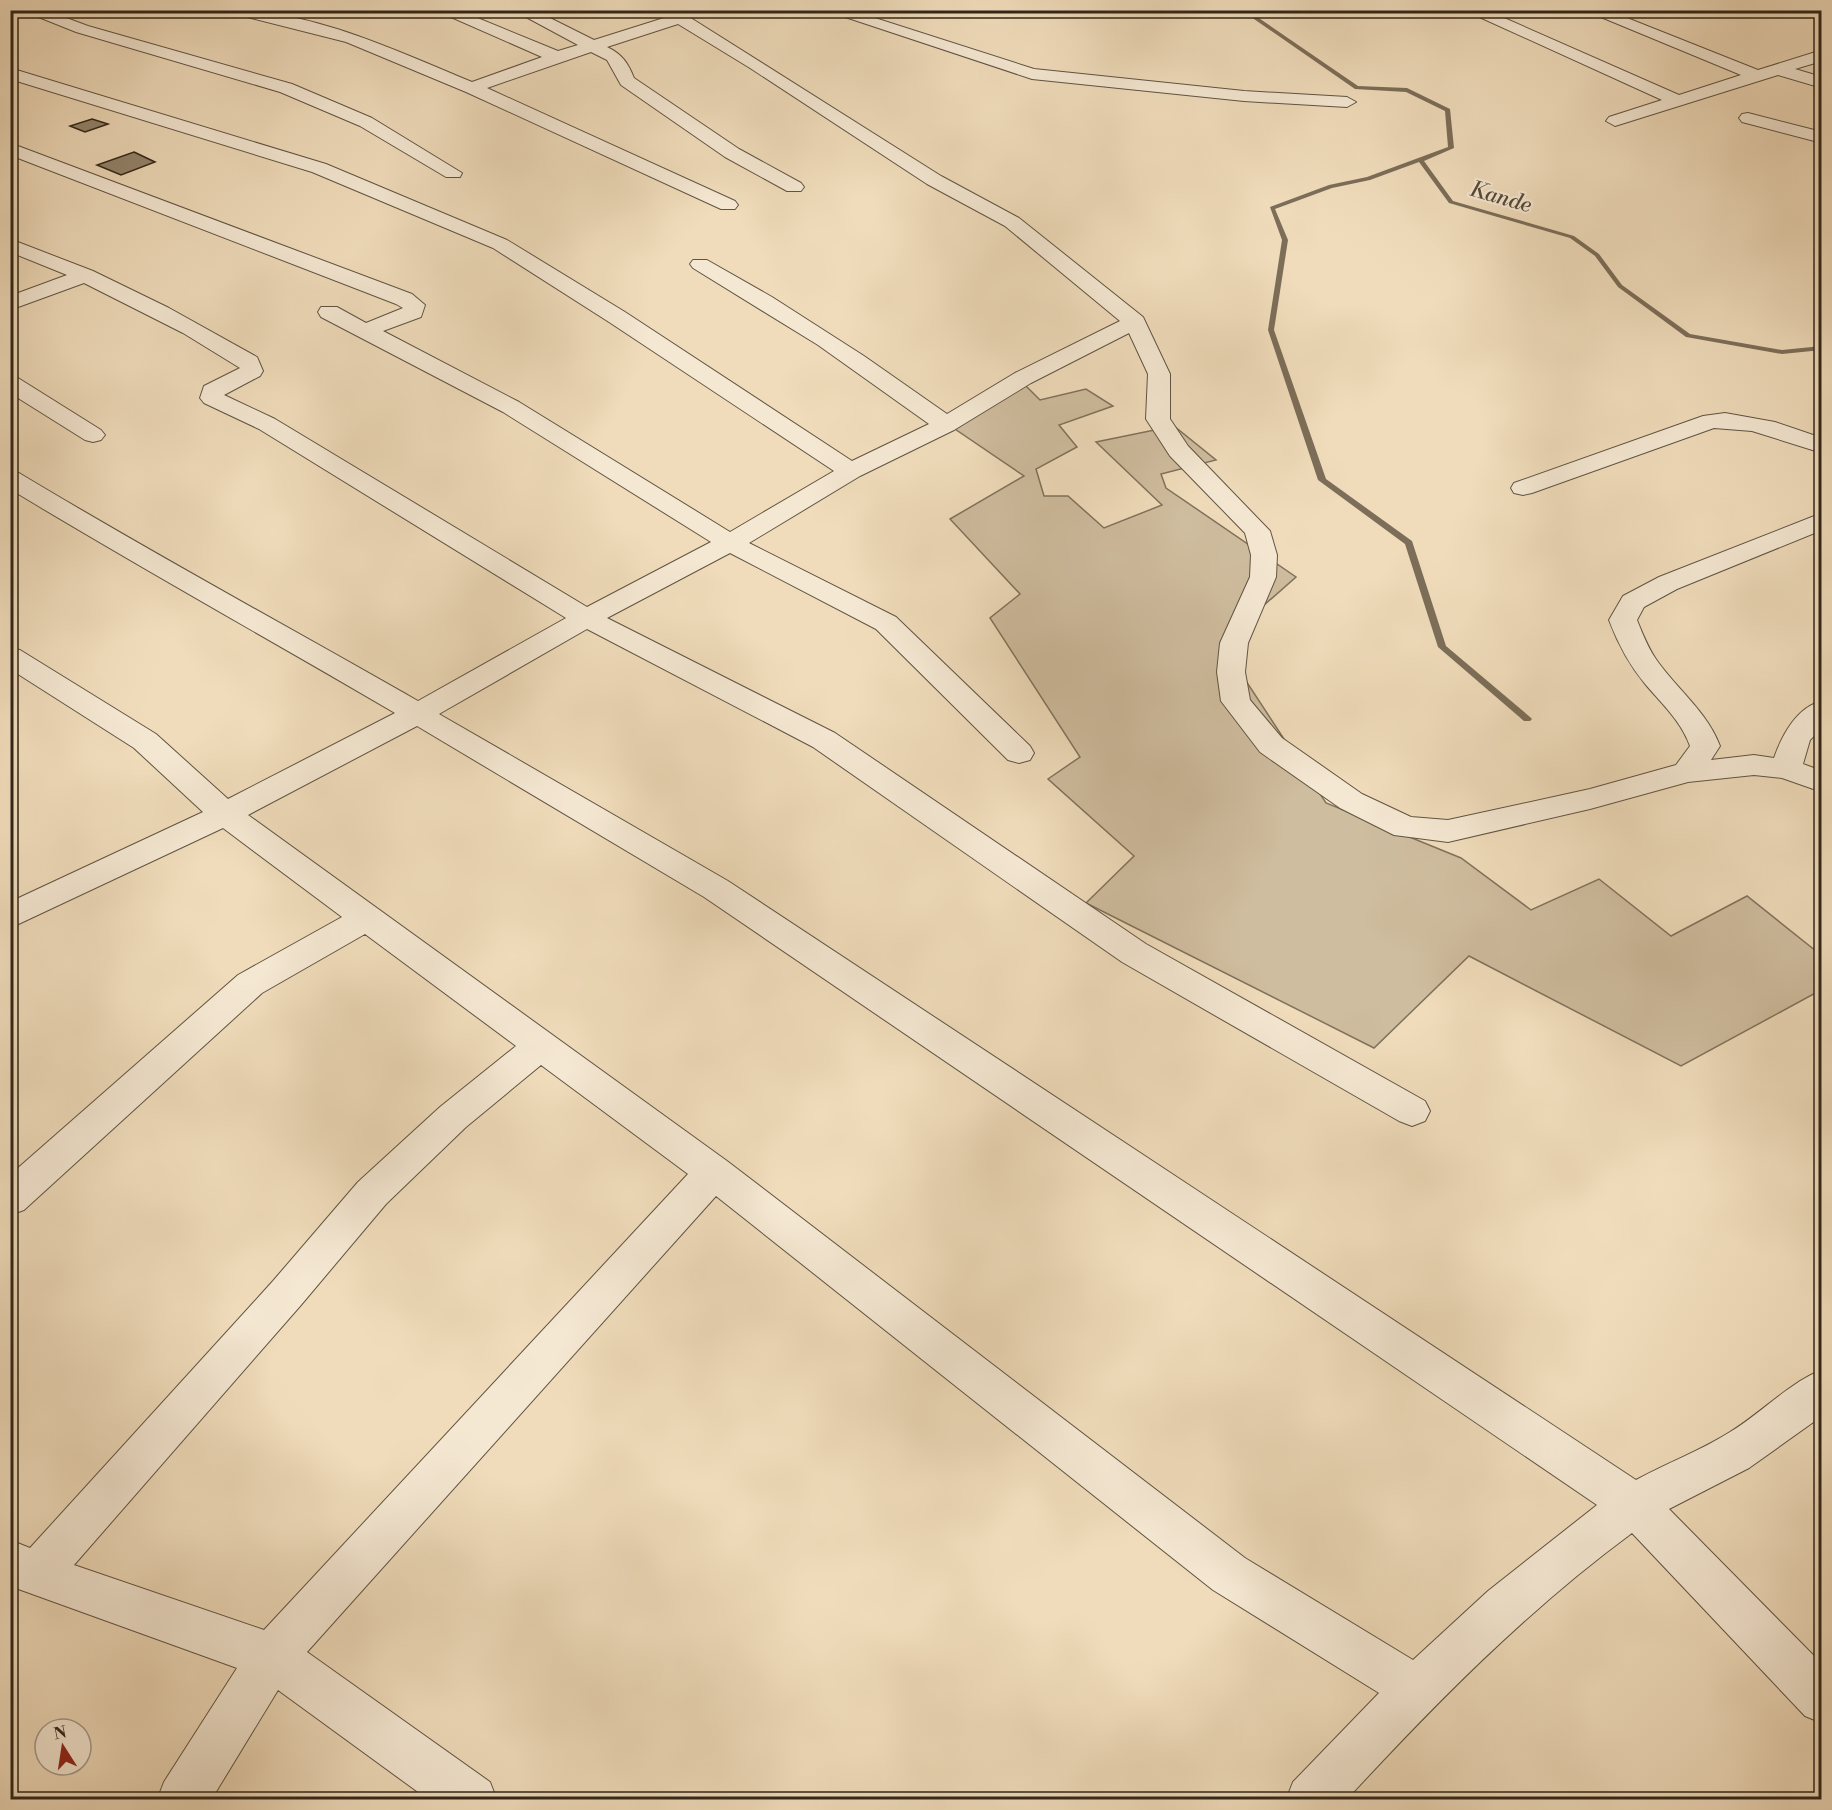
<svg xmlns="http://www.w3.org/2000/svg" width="1832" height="1810" viewBox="0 0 1832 1810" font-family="'Libre Bodoni',serif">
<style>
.green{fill:#cfbd9f;stroke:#80725c;stroke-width:1.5}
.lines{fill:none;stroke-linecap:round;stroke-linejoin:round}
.stream{fill:#7c6e59;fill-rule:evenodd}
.building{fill:#94856d;stroke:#302619;stroke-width:1.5}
.minor-casing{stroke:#605442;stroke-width:2}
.minor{fill:#f5e8d3;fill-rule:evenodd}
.labels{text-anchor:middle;stroke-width:4.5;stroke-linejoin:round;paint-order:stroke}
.far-water-label{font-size:22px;font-style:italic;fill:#564a39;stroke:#f5e8d3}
</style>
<rect width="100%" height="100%" fill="#f0dcbb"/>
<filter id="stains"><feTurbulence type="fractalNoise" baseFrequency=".00333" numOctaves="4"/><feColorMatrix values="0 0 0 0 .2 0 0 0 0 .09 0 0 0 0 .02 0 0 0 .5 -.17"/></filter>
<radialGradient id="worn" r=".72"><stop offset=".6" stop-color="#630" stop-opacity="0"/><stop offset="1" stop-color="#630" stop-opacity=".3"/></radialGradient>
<path class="green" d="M1022 382 1040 400 1086 389 1113 406 1059 425 1077 447 1036 469 1044 496H1068L1104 528 1162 505 1096 442 1174 426 1216 460 1161 474 1166 488 1296 577 1221 643 1326 803 1461 858 1531 910 1599 879 1671 936 1747 896 1821 955V990L1681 1066 1469 956 1374 1048 1086 903 1134 856 1048 779 1080 757 990 618 1020 594 950 519 1024 476 952 427Z"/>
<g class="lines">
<path class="stream" d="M1241 10H1247L1358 86 1407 88 1450 109 1454 148 1424 161 1453 201 1574 236 1599 254 1622 285 1690 334 1782 350 1822 346V350L1782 354 1686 337 1618 287 1595 256 1570 238 1449 203 1419 162 1370 180 1332 188 1275 209 1288 240 1274 330 1326 479 1412 541 1446 646 1530 717 1532 719 1530 721H1524L1438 647 1405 544 1318 480 1268 330 1282 240 1270 207 1329 185 1367 177 1448 147 1445 111 1406 92 1355 89Z"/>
</g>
<path class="building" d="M92 119 108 124 85 132 70 126Z
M134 152 155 162 121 175 97 165Z"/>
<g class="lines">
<g class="minor-casing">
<path id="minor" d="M21 10H45L88 26 292 84 372 118 462 173 460 177H446L360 126 280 92 76 32Z
M229 10C312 10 397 51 472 82L542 57 435 10H458L558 51 578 45 513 10H534L594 40 667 17 658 10H678L686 15 941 176 1019 218 1143 317 1170 374V419L1188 446 1270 531 1277 555 1276 577 1248 643 1245 672 1250 700 1282 738 1362 794 1411 817 1448 820 1590 789 1676 765 1690 746C1681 721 1663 705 1646 685 1630 666 1618 644 1609 620L1623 596 1659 577 1822 513V530L1677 589 1644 607 1637 620C1643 635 1649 650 1658 662 1679 691 1707 712 1720 746L1711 760 1754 755 1774 758C1782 735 1797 707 1822 701V728L1810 740 1803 764 1822 771V792L1782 778 1754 775 1688 782 1590 809 1448 842 1394 835 1340 808 1260 752 1221 701 1217 672 1220 643 1250 577 1251 555 1245 533 1170 456 1146 419 1148 374 1129 333 1031 383 954 430 860 476 749 543 896 617 1030 746 1034 753 1030 760 1019 763 1008 760 876 629 730 553 607 618 835 733 1146 944 1425 1101 1430 1111 1425 1121 1412 1126 1399 1121 1122 962 813 747 587 629 439 714 728 881 1636 1480C1667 1463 1700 1451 1730 1432 1760 1414 1790 1382 1822 1370V1416L1749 1468 1669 1509 1822 1664V1723L1805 1716 1632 1533C1526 1611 1435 1704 1346 1800H1286L1293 1782 1379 1693 1213 1590 716 1196 307 1652 490 1782 497 1800H429L278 1690 211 1800H157L164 1782 237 1668 10 1586V1540L30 1548 273 1281 358 1182 440 1107 516 1046 365 934 262 993 24 1210 10 1215V1175L238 975 342 917 223 828 10 928V902L203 812 134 748 10 669V648L20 650 156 734 228 799 395 713C267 638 137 566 10 489V471L19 473C150 552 285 625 418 701L566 618 259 429 204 403 200 398 204 386 240 368 183 333 84 283 10 310V296L67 275 10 252V239L93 271 169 308 257 357 263 371 260 376 224 395 275 419 587 607 711 542 503 412 321 317 318 312 321 307H337L366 323 403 308 396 304 10 155V143L412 294 425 305 421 317 383 331 519 402 730 532 834 471 609 322 493 248 312 172 10 79V68L326 164 507 240 625 312 852 461 929 424 818 345 693 268 690 264 693 260H707L772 297 864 356 947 414 1015 373 1120 321 1005 226 927 184 750 68 678 24 607 47C622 54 628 63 634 78L739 149 801 183 804 187 801 191H787L725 157 621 85 607 60 591 52 487 88 735 201 738 205 735 209H721L466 92 346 42 231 13ZM417 726 704 897 1597 1505 1488 1591 1413 1660 1245 1558 727 1161 248 815ZM541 1065 688 1174 264 1630 74 1565 301 1305 386 1204 466 1127Z
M824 10H850L1034 69 1244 91 1347 97 1356 102 1347 107 1244 101 1032 79Z
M1464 10H1486L1679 95 1741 75 1584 10H1607L1758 70 1822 50V61L1795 69 1822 77V88L1778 75 1615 126 1606 121 1609 117 1662 100Z
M1748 113 1822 132V143L1742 122 1739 118 1742 114Z
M10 376 18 378 101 430 105 435 101 440 93 442 85 440 10 393Z
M1725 413 1775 422 1822 438V453L1752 431 1714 428 1532 493 1523 495 1514 493 1511 488 1514 483 1703 416Z"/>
</g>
<use href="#minor" class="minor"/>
</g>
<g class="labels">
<g class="far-water-label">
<text transform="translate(1501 196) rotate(16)" y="8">Kande</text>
</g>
</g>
<rect width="1832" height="1810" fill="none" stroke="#f0dcbb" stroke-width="36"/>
<rect x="12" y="12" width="1808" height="1786" fill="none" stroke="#302619" stroke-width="3"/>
<rect x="18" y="18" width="1796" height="1774" fill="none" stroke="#302619" stroke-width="1.5"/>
<g transform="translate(63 1747) rotate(348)"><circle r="28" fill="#f5e8d3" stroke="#a69a89" stroke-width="1.5"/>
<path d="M0-4.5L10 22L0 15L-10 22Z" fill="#8f2418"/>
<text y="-9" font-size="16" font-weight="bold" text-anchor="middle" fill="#302619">N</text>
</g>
<rect width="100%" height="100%" filter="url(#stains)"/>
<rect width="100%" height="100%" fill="url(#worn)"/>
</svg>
